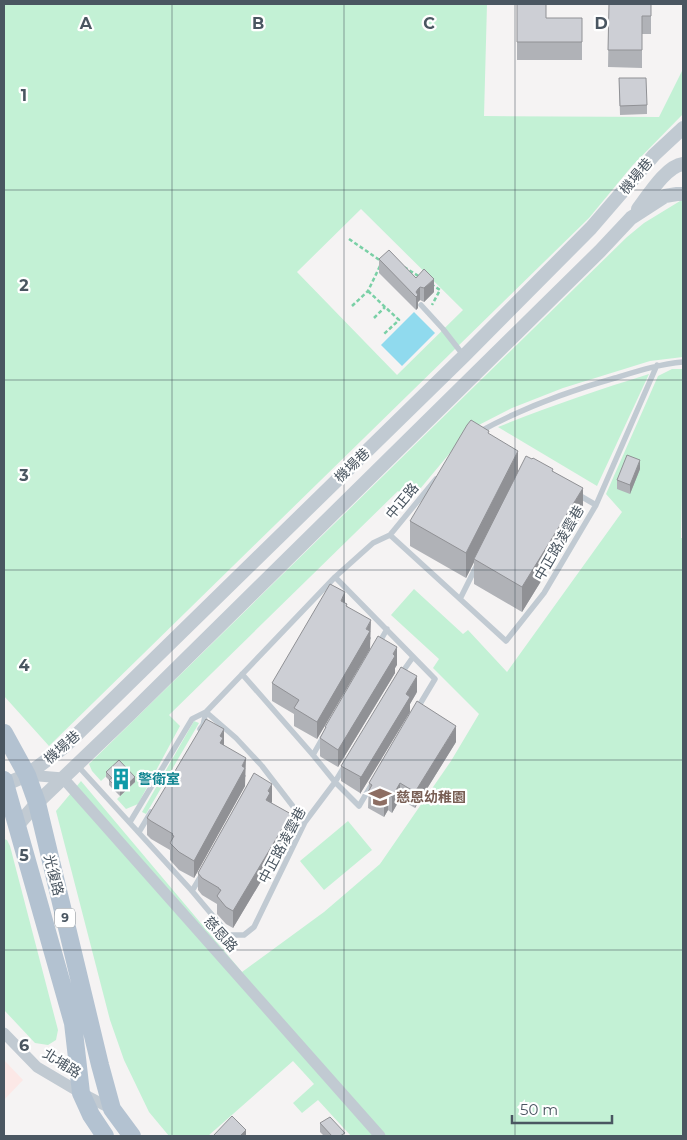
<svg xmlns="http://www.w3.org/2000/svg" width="687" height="1140" viewBox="0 0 687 1140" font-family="Montserrat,'Noto Sans TC',sans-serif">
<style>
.medical{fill:#fce8e6}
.green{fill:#c3f1d5;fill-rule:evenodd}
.water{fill:#90daee}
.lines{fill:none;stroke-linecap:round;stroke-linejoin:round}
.path{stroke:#7ad0a6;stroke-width:2.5;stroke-dasharray:4 2.5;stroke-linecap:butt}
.service{stroke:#c1cad2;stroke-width:5.5}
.minor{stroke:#c1cad2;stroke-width:11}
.tertiary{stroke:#c1cad2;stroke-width:14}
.primary{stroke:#b3c2d1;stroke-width:18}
.wall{fill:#b0b2b7}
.shaded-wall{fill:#909195}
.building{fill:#cdcfd5;stroke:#909195}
.grid{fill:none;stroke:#4a5661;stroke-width:1;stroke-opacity:0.55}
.labels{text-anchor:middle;stroke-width:4.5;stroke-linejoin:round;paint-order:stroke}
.shield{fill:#fff;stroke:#808990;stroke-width:1}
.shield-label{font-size:12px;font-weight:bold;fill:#4a5661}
.street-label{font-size:14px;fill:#4a5661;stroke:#fff}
.culture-label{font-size:14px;font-weight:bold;fill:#0d838f;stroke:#fff;text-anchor:start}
.education-label{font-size:14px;font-weight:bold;fill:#785e54;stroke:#fff;text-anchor:start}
.grid-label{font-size:16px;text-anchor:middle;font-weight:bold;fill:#4a5661;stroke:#fff;stroke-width:4.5;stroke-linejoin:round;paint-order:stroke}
</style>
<rect width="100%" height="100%" fill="#f5f3f3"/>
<path class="medical" d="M4 1060 23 1080 4 1100Z"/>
<path class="green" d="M4 4H487L484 116 659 117 683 69V114L632 166 589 218 49 746 4 696ZM361 209 463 310 397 375 297 272Z
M680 201H683V357L650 361 563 388 512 408 469 430 410 501 398 491 169 715 180 726 138 804 126 809 117 799 135 782 118 765 101 781 92 771 89 764 627 237 644 223Z
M672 369H683V442L681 538H683V1136H351L318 1100 302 1113 293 1103 314 1084 293 1061 208 1136H169L149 1112 124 1060 110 1020 56 811 81 781 242 972 324 912 380 864 451 761 479 714 433 668 439 659 391 615 414 589 463 634 468 630 507 672 622 512 606 494 658 376Z
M649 374 597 486 498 427C547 407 598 390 649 374Z
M194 721 199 723 146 814 142 812Z
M348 821 372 850 324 890 300 861Z
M4 839 7 840 10 846 58 1030 56 1040 48 1045 35 1043 4 1010Z"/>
<path class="water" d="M414 312 435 333 402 366 381 345Z"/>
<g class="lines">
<path class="path" d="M349 239 381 261
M404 267 420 277
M431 284 440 290 432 305
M368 291 399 320 384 334
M352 306 368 291 380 266
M374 318 385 307"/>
<path class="service" d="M421 305 443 329 464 356
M479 432C522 408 569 391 615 378 638 371 660 364 683 362
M577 494 596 505
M390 535 506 641 544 593 596 505 657 365
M335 577 435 679 417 709
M460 599 477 565
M378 645 387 629
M242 674 313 755 335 782 359 806 372 784
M401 674 413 657
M313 755 322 739
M77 765 192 891 229 935H244L254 927 305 822 335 782 344 767
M130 822 192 719 206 712 203 725 200 729
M305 822 262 766 236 738 206 712 335 577 373 543 390 535 436 479
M139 832 151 812
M192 891 201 876"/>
<path class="minor" d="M27 775 63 778 380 1136
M4 1033 37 1067 81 1093 112 1109"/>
<path class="tertiary" d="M638 209C648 196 666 166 683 164
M6 784 27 775 64 747 464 356 591 228 654 155 683 128
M17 826 37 803 131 713 600 251 631 218 665 196 677 194H683"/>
<path class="primary" d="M4 733 27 775 37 803 100 1065 112 1109 132 1136
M4 780 73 1023 81 1093 91 1115 105 1136"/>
</g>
<path class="wall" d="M517 4 546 18H582V60H517Z
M609 4H651V34H642V68L608 67Z
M619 78 647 105V114L620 115Z
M379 259 416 278 434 292 424 302 420 300 418 302V308L416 310 379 273Z
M489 434 518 472 553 471 583 513 522 612 474 584V562L466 578 410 546V521Z
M640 469 630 494 617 489V480Z
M345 603 371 638 370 640V649L317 739 294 726V714L272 701V683Z
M397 665 395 668V673L338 767 321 757 320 756V738L325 729V727Z
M417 692 410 704V712L360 794V793L341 781V766Z
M456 742 415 808 400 799 392 813 388 810 384 817 368 808 369 783Z
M224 745 246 776 245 777V786L194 878 179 870 170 860V850L151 839 147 835V818Z
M106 772 135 782 120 796 109 785V780L106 777Z
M272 802V803L291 831 233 928 226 924 217 914V904L202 895 198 890V873Z
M320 1123 345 1136H324L320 1132Z"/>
<path class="shaded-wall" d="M434 279V292L424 302V288Z
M420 287V300L418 302V308L416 310V292L418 289Z
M518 451V476L474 559V562L466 578V553Z
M640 460V469L630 494V485Z
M583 488V513L522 612V587Z
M345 592V610L341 601Z
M371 620 370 649 317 739V722Z
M397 647V665L395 668V673L338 767V750Z
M417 676V692L410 704V712L360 794V779L406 694Z
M456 726V742L415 808V792Z
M224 729V747L220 760V736Z
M246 758 245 786 194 878V861Z
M135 777V782L120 796V791Z
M400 783V799L392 813V797Z
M272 784V802L270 805 266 800 268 791Z
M388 794V810L384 817V801Z
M291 814V831L233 928V911Z
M246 1130V1136H240Z"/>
<path class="building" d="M517 4H546V18H582V42H517Z
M609 4H651V16H642V50H608Z
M619 78H646L647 105 620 106Z
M389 250 416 278 424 269 434 279 424 288 420 287 418 289 416 292 418 295 416 297 379 259Z
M471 420 489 431 488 433 518 451 466 553 410 521 467 425Z
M627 455 640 460 630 485 617 480Z
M526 456 532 459 533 458 553 469 552 471 583 488 522 587 474 559Z
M330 584 345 592 341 601 347 604 346 606 371 620 366 629 370 631 317 722 294 708 299 700 272 683Z
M378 636 397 647 393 654 395 656 338 750 320 738 326 727H325Z
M401 667 417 676 406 694 410 697 360 779 361 777 341 766Z
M417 701 456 726 415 792 400 783 392 797 388 794 384 801 368 792 372 785 369 783Z
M206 719 224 729 220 736 223 738 220 743 246 758 242 766 245 768 194 861 179 852 170 843 174 836 172 835 173 834 151 821 147 818Z
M119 760 135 777 120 791 109 780 112 778 106 772Z
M254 773 272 784 268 791 270 793 266 800 291 814 233 911 226 907 217 896 221 890 219 889V888L202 878 198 873Z
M232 1116 246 1130 240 1136H213Z
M330 1117 345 1133 340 1136H332L320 1123Z"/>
<path class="grid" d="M172 4V1136M344 4V1136M515 4V1136M4 190H683M4 380H683M4 570H683M4 760H683M4 950H683"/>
<defs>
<g id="building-bare" transform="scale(1.725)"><path d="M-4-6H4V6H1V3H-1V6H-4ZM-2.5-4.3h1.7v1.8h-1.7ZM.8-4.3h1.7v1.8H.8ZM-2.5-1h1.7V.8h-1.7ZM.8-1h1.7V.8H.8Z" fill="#0f9aa8" stroke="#fff" stroke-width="2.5" paint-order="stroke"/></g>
<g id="school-bare" transform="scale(1.725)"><path d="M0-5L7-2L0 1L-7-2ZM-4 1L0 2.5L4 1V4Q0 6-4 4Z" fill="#8d6e63" stroke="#fff" stroke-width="2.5" paint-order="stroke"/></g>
</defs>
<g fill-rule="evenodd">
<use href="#building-bare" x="121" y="779"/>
<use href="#school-bare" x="380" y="797"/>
</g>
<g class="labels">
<rect class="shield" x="55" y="908.5" width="20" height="19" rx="4"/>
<g class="shield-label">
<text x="65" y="922">9</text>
</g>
<g class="street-label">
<text transform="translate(636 176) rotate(-50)" y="5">機場巷</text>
<text transform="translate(352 465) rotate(-44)" y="5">機場巷</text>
<text transform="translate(402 501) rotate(-50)" y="5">中正路</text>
<text transform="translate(559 543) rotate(-60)" y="5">中正路凌雲巷</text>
<text transform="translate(62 747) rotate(-41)" y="5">機場巷</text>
<text transform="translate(282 845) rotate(-62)" y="5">中正路凌雲巷</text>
<text transform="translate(54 875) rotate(76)" y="5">光復路</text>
<text transform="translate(221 934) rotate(48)" y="5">慈恩路</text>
<text transform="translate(62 1063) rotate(32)" y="5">北埔路</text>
</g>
<g class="culture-label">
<text x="138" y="784">警衛室</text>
</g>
<g class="education-label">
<text x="396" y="802">慈恩幼稚園</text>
</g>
</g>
<g class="grid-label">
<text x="86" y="29">A</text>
<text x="258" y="29">B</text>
<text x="429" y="29">C</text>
<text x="601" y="29">D</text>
<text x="24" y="101">1</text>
<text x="24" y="291">2</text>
<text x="24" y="481">3</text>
<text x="24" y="671">4</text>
<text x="24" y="861">5</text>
<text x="24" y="1051">6</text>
</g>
<rect width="687" height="1140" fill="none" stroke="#4a5661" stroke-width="10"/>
<path d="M512 1115v8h100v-8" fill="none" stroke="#4a5661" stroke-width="2.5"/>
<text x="520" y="1115" font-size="15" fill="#4a5661" stroke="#ffffff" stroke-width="4" paint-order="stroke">50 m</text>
</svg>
